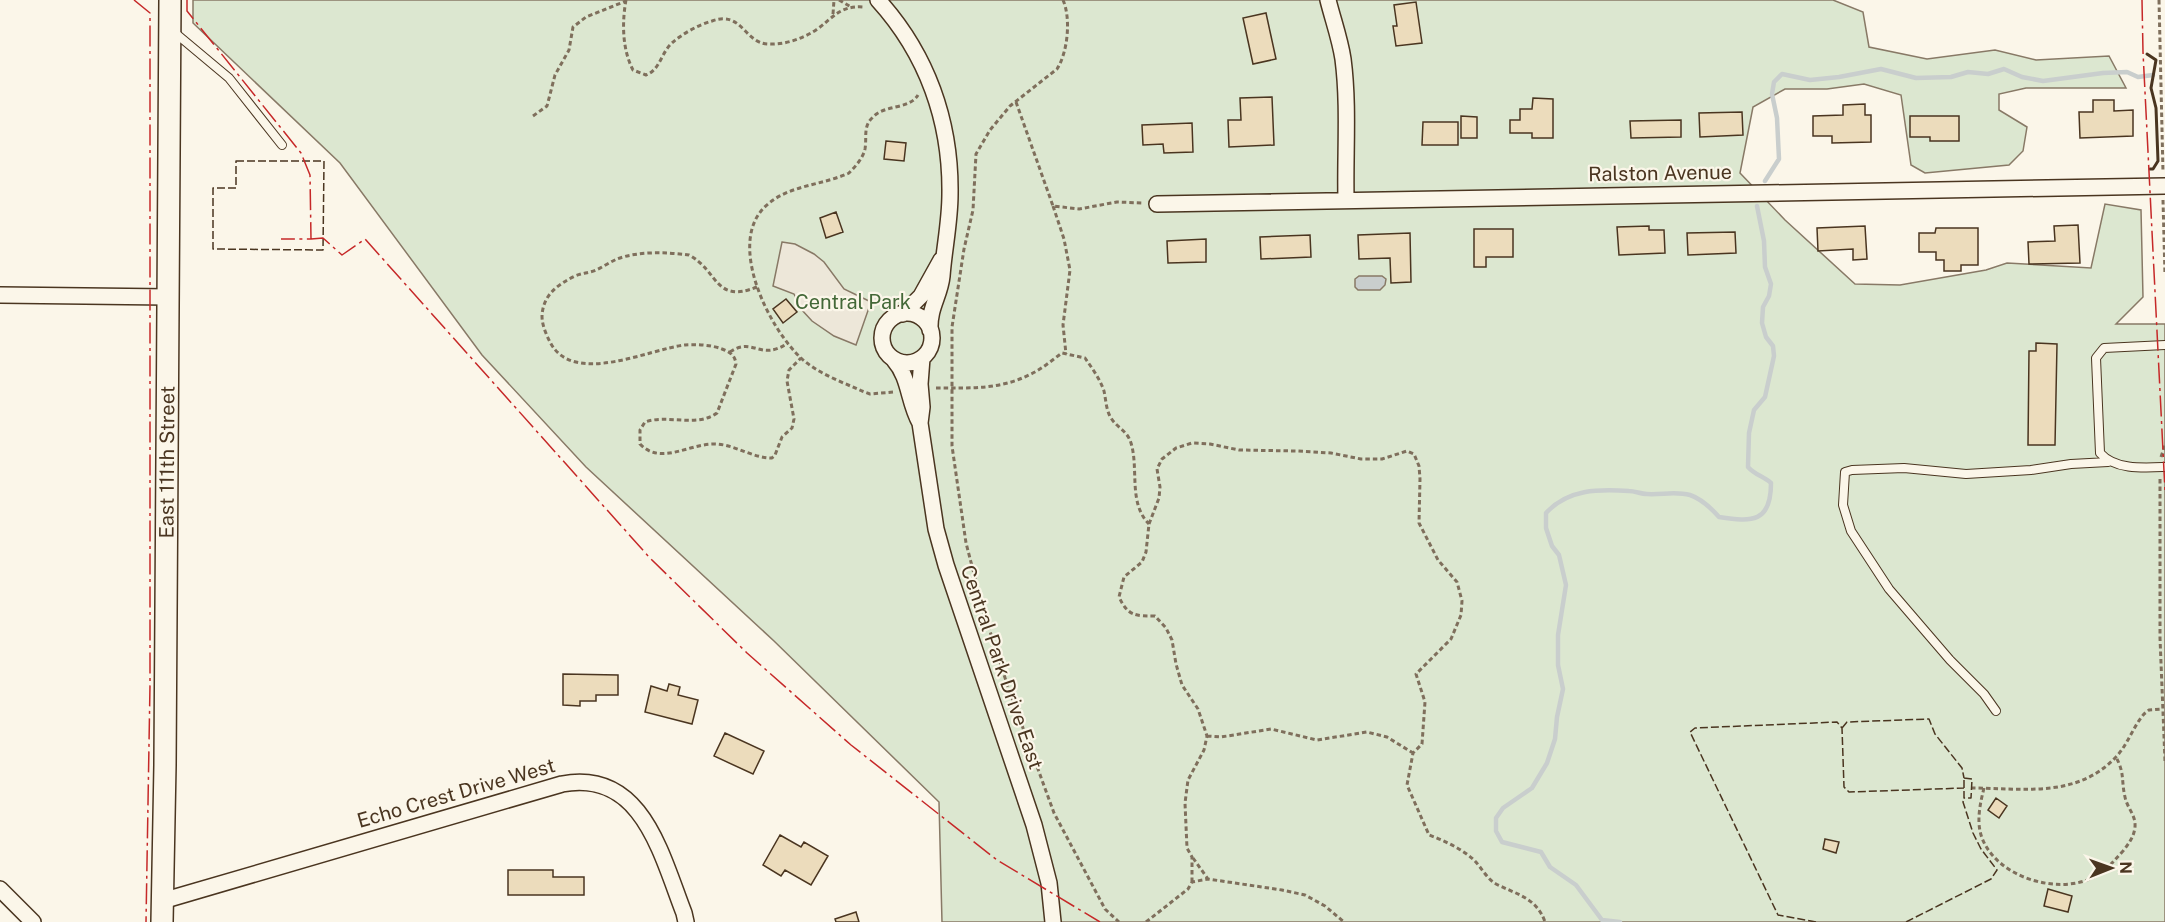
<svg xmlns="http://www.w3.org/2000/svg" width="2165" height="922" viewBox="0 0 2165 922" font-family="'Public Sans',sans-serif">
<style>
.green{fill:#dce7d0;stroke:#887966;stroke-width:1.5}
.parking{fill:#ede7d9;stroke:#887966;stroke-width:1.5}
.water{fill:#c9cecd;stroke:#887966;stroke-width:1.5}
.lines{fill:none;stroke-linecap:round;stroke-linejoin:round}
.stream{stroke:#c9cecd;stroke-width:4.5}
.building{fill:#ecdcbc;stroke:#4a3520;stroke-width:1.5}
.lane-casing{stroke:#4a3520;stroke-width:10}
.street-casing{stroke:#4a3520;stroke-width:18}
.secondary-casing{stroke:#4a3520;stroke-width:24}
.path{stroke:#7f6f5c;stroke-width:3;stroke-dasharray:4.5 3;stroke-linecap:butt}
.lane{stroke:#fbf6e9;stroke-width:8}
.street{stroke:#fbf6e9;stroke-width:15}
.secondary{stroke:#fbf6e9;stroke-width:21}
.fence{stroke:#4a3520;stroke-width:1.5;stroke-dasharray:8 3;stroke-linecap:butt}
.wall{stroke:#4a3520;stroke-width:3}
.power{stroke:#c62828;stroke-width:1.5;stroke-dasharray:21 4.5 3 4.5;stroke-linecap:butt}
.labels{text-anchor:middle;stroke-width:4.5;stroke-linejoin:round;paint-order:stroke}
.street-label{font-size:20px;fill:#4a3520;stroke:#fbf6e9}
.park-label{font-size:20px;fill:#436837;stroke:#fbf6e9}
</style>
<rect width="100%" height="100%" fill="#fbf6e9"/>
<path class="green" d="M193 0H1833L1863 12 1869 47 1927 59 1995 50 2036 60 2109 56 2126 88H2026L1999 94V110L2027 127 2023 151 2009 165 1925 173 1911 165 1901 95 1864 84 1827 89H1785L1753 107 1740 173 1785 220 1855 284 1900 285 1986 270 2007 263 2091 268 2105 204 2141 210 2143 297 2116 324H2165V922H942L939 802 774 641 586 467 482 355 340 163 193 23Z"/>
<path class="parking" d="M782 242 795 244 814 254 824 262 844 289 871 302 856 345 834 336 812 321 801 309 794 294 773 286Z"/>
<path class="water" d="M1359 276H1382L1386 279 1385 285 1380 290H1358L1355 287V279Z"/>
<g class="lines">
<path class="stream" d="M1765 181 1779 159 1777 118 1772 94 1774 82 1782 74 1810 80 1839 77 1881 69 1916 78 1951 77 1968 72 1988 74 2004 69 2022 77 2043 81 2103 73 2127 72 2138 77 2153 75
M1620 922 1602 920 1576 885 1550 867 1541 852 1502 842 1496 831V818L1503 808 1532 788 1547 763 1555 739 1557 717 1563 689 1558 665V635L1566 585 1559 555 1552 546 1546 528V513C1568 489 1598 489 1629 491 1635 491 1641 494 1647 494 1662 495 1675 491 1690 495 1702 499 1711 508 1719 517 1752 522 1771 523 1771 483 1763 476 1755 475 1748 467L1749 433 1754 410 1765 397 1774 356 1773 346 1766 337 1762 323 1763 307 1769 296 1771 284 1765 267 1764 241 1757 206"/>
</g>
<path class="building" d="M1416 2 1422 43 1396 46 1393 26H1397L1394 5Z
M1266 13 1276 59 1253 64 1243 18Z
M1272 97 1274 145 1229 147 1228 120H1241L1240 98Z
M1533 98 1553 99V138H1532V133H1510V120H1520V109H1532Z
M2093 100H2114V111L2133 110V136L2080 138 2079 112H2093Z
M1865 104V115H1871V142L1832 143V136H1813V116L1843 115V105Z
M1742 112 1743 135 1700 137 1699 113Z
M1461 116 1477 117V138H1461Z
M1910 116H1959V141H1930V137H1910Z
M1681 120V137L1631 138 1630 121Z
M1423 122H1458V145H1422Z
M1192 123 1193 152 1164 153 1163 144 1143 145 1142 125Z
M886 141 906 143 904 161 884 159Z
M836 212 843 232 826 238 820 218Z
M2078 225 2080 263 2029 264 2028 242 2055 241 2054 226Z
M1649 226V230H1664L1665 253 1619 255 1617 227Z
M1865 226 1867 259 1853 260V249L1818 251 1817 228Z
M1936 228H1978V265H1961V271H1944V260H1936V252H1919V233H1935Z
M1474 229H1513V257H1486V267H1474Z
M1735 232 1736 253 1688 255 1687 233Z
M1410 233 1411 282 1391 283 1390 258 1359 259 1358 235Z
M1310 235 1311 257 1261 259 1260 237Z
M1206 239V262L1168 263 1167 241Z
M786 299 797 312 783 323 773 309Z
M2036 343 2057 344 2055 445H2028L2029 351H2036Z
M563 674 618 675V695H596V701H580V706L563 705Z
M669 684 680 687 678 695 698 700 692 724 645 712 651 686 667 691Z
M725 733 764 751 753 774 714 756Z
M1996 798 2007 806 1999 818 1988 810Z
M780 835 801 847 804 842 828 856 811 885 785 870 781 876 763 865Z
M1825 839 1839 842 1836 853 1823 849Z
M508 870H553V877H584V895H508Z
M2048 889 2072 896 2068 912 2044 906Z
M856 912 859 922H836L835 919Z"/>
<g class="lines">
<g class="lane-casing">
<path id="lane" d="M174 32 229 78 282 145
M2165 345 2104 348 2096 358 2100 453C2115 470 2143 468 2165 467
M1996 711 1984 694 1950 660 1889 589 1851 531 1843 505 1845 472 1852 470 1904 468 1966 474 2031 470 2071 464 2108 462"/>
</g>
<g class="street-casing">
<path id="street" d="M878 0C927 54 951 121 950 194 950 222 944 249 942 276 940 296 929 307 930 330
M1328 0C1333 20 1340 39 1343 59 1349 105 1345 153 1346 199
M1157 204 2165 186
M0 295 169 297
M882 338a25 25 0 1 1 50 0a25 25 0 1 1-50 0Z
M903 314 921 296 941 260
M922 358 920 384 922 407 920 423 936 529 946 565 1034 825 1049 883 1053 922
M894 360C910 378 908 402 920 423
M0 889 33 922
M162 901 562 784C642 769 661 854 684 913L686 922"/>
</g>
<g class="secondary-casing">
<g id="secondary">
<path id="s1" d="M162 922 165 765 170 0"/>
</g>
</g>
<path class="path" d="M626 0C622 22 622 49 633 70L646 75C660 70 661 53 672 43 682 34 698 25 712 21 742 10 744 43 768 44 784 45 802 39 816 30 833 18 840 5 864 7
M839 0 851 7
M1063 0C1071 18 1068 52 1057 69L1010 106 990 130 976 154 973 210 964 249 952 327V446L966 543 985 616 1008 687 1054 813 1105 909 1119 922
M2159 0 2163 172
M833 14 834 0
M1016 102 1053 206 1079 209 1117 202 1143 203
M533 116 547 106 555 75 569 50 573 27 586 17 626 1
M2163 200 2165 275
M1053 206 1064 239 1070 270 1063 325 1066 354
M757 287C714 304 719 271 689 255 667 252 638 251 617 259 610 262 603 267 596 270 589 273 582 273 575 276 557 285 543 295 542 316 542 325 546 334 550 342 573 387 649 349 685 345 696 344 712 345 722 349 730 352 735 355 736 364L717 413C696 428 668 414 645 422L640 430V444C660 465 687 445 712 444 733 443 751 458 772 458L775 455 782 437 792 428 794 419 787 381 789 370 801 358
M730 352C753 336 760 362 788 343
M936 388C970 388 1000 390 1031 374 1042 369 1052 360 1062 353L1085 358C1092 368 1100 379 1104 391 1106 400 1106 410 1111 418 1117 428 1127 430 1131 443 1139 469 1128 503 1149 524
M893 392 870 394 862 391C842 382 819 374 802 359 769 329 724 240 768 204 790 185 823 185 849 173 855 167 863 158 865 149 867 137 863 127 872 118 884 104 909 110 918 95
M2161 457 2165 445
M2160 479V638L2165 761
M1207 736 1221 737 1271 729 1317 740 1367 732 1387 737 1413 753
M1971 788C2023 788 2076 799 2116 757 2128 744 2133 727 2144 714L2149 710 2162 709
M1984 788C1980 804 1976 822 1982 838 1997 877 2056 895 2092 878 2106 871 2113 862 2123 851 2129 843 2134 837 2135 827 2136 815 2127 808 2125 797 2121 780 2125 774 2116 757
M1193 858 1208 879
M1192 882V857L1187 848 1185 803 1188 780 1204 750 1207 736 1198 709 1182 685 1176 664 1172 640 1166 628 1155 616C1135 616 1128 616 1119 597L1124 577 1142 562 1146 552 1149 524 1159 498 1160 487 1157 469 1162 459 1176 448 1192 443 1210 444 1239 450 1297 451 1331 453 1361 459H1382L1407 451 1414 454 1419 466 1420 479 1419 523 1438 560 1457 582 1462 601 1461 615 1451 639 1416 674 1425 702 1422 744 1413 753 1407 785 1429 835C1445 841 1462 849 1474 860 1481 867 1487 879 1496 884 1516 894 1537 898 1545 922
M1146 922 1188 889 1192 882 1208 879 1282 890 1305 895 1325 906 1344 922"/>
<use href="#lane" class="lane"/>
<use href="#street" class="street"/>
<use href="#secondary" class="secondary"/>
<path class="fence" d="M236 161H324L323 250 213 249V188H236Z
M1842 728 1847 722 1929 719 1935 734 1962 768 1964 778
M1964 778 1972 779 1971 798H1964Z
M1816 922 1778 915 1690 732 1695 728 1837 722 1842 728 1844 787 1849 792 1964 788
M1906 922 1991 879 1997 870 1981 849 1973 833 1963 802 1964 798"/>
<path class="wall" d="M2147 54 2156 60 2151 88 2156 108 2158 161 2153 169H2150"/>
<path class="power" d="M134 0 150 13V685L146 922
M187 0V11L301 153 310 175 311 239H281
M2142 0 2143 52 2165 491
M311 239 323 238 342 255 365 239 649 557 747 653 851 745 997 860 1100 922"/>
</g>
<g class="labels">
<g class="street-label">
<text transform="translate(1660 173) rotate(-1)" y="7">Ralston Avenue</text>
<text dy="7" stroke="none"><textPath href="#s1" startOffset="460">East 111th Street</textPath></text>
<text transform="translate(1002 667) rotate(71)" y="7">Central Park Drive East</text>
<text transform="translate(456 793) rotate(-16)" y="7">Echo Crest Drive West</text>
</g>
<g class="park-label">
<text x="853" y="309">Central Park</text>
</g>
</g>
<g transform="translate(2111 868) rotate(89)" stroke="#fbf6e9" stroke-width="4.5" paint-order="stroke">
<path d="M0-4.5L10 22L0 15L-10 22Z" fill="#4a3520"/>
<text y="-9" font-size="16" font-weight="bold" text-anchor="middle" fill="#4a3520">N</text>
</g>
</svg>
